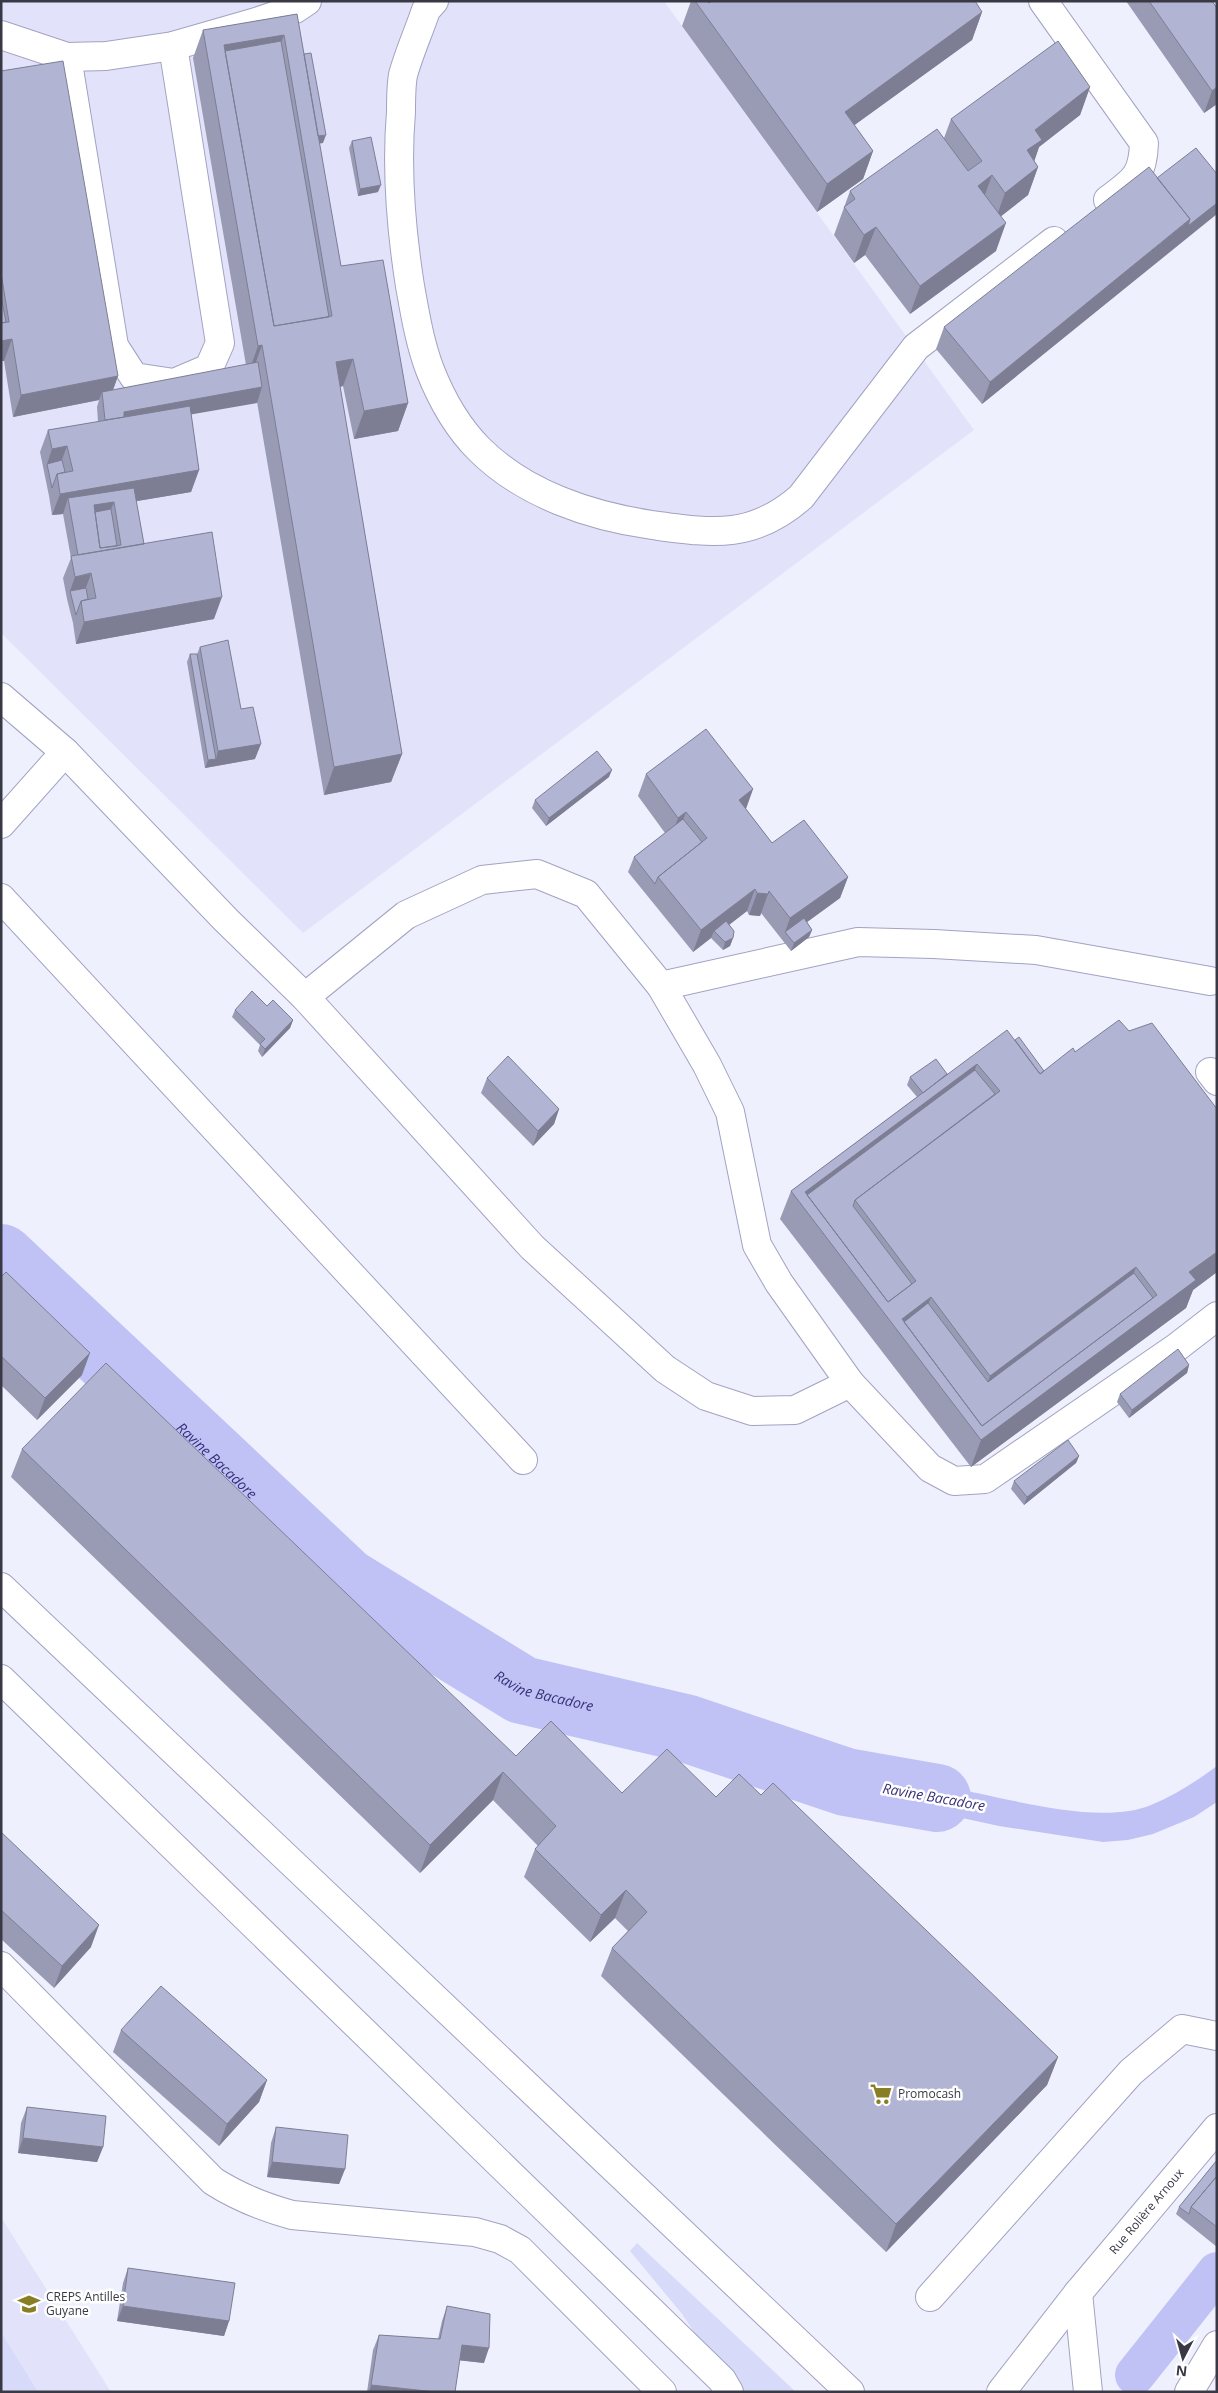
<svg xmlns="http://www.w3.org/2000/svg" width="1218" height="2393" viewBox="0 0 1218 2393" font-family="'Open Sans',sans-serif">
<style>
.built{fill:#e2e3fb}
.grass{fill:#d8dafa}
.water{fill:#c0c2f6}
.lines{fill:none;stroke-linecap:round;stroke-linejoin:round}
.canal{stroke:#c0c2f6;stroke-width:40}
.river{stroke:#c0c2f6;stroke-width:68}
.minor-casing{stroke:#a1a3c1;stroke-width:30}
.major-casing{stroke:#a1a3c1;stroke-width:30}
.minor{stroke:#fff;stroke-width:28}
.major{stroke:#fff;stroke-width:28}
.wall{fill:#999bb5}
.shaded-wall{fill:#7d7e94}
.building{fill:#b2b4d3;stroke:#7d7e94;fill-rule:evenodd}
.labels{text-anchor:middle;stroke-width:5;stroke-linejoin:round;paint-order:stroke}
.poi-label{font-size:12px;fill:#393946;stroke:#fff;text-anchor:start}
.street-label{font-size:12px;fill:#393946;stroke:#fff}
.water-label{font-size:14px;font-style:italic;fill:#362f78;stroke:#fff}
</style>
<rect width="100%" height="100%" fill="#eff0fd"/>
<path class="built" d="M1 1H664L974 430 303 933 1 633Z
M1 2217 111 2392H1Z"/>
<path class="grass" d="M637 2243 796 2392H734L682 2314 630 2251Z
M1 2332 38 2392H1Z"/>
<path class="water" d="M1217 1766V1802L1194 1817 1153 1834 1128 1840 1103 1842 999 1826 907 1806 846 1782C878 1783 913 1782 945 1787 1002 1796 1098 1827 1151 1805 1175 1795 1197 1781 1217 1766Z"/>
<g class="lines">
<path class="canal" d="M1135 2375 1217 2272"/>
<path class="river" id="s1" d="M1 1258 346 1582 522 1690 685 1728 846 1782 937 1798"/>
<g class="minor-casing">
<g id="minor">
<path d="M434 1 426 10C419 31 409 53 403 75 401 86 401 100 401 112 396 170 401 229 410 286 415 314 420 344 430 370 441 398 457 427 479 449 524 494 590 516 652 525 712 533 752 540 801 497L916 347 1054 241"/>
<path d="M1043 1 1144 143C1143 177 1133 181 1108 200"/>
<path d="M1 35 67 57 106 56 173 46 253 23 295 9 307 1"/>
<path d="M67 57 114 346 134 377 174 383 209 368 220 343 173 46"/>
<path d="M1 697 65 752 226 920 305 997 532 1247 665 1369 706 1396 752 1411 795 1410 850 1383"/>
<path d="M1 824 65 752"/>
<path d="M1 898 523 1460"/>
<path d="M661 986 858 942 934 944 1036 950 1210 981"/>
<path d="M305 997 406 915 482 880 537 874 586 894 661 986 707 1065 730 1112 757 1245 779 1283 850 1383 930 1468 954 1481 985 1479 1177 1347 1217 1316"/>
<path d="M1210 1072 1217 1081"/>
<path d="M1 1966 213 2181C238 2197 263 2207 292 2215L475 2232 500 2239 520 2250 662 2392"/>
<path d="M1078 2293 1088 2392"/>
<path d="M930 2297 1131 2072 1182 2029 1217 2036"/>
<path id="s2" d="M1001 2392 1078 2293 1217 2128"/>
<path d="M1189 2392 1217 2345"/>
</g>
</g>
<g class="major-casing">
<path id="major" d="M1 1587 850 2392
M1 1679 722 2380 729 2392"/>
</g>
<use href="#minor" class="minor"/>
<use href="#major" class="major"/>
</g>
<path class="wall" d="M691 1 709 3 982 12 972 40 854 125 873 151 863 179 817 212 682 26Z
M1126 1H1212L1217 8V104L1204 113Z
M297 14 304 54 323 143H319L341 266 408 403 398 431 354 439 343 386 340 387 402 754 391 782 324 795 257 402 191 414 199 470 191 492 136 501 144 544 214 619 76 644 73 623 67 599 63 578 71 558 63 514 52 515 49 496 40 452 48 430 98 422 97 407 99 400 13 417 4 361H1V71L118 376 113 390 246 365 193 58 203 30Z
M1090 87 1080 115 1039 147 1034 161 1038 167 1028 195 1001 216 996 251 910 314 865 255 854 263 834 235 850 191 944 138 951 119Z
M352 141 378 192 358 196 349 148Z
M1182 241 982 404 936 349 944 327Z
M200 647 241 709 255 759 205 768 187 662 190 654H197Z
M646 774 753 789 746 809 772 843 848 877 840 898 807 922 812 930 809 937 791 951 761 913 760 916 749 915 747 911 729 925 733 938 730 946 723 950 711 938 693 952 628 872 634 857 665 833 638 796Z
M609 777 546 826 532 808 535 800Z
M267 1006 293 1020 290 1028 262 1057 258 1051 260 1045 232 1017 235 1010Z
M1129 1031 1217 1109V1272L1193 1290 1186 1308 971 1467 780 1219 791 1191 917 1097 907 1085 910 1077 947 1074 1015 1040 1044 1071 1075 1052Z
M487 1078 559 1109 554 1124 533 1146 481 1093Z
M1 1277 82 1375 37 1420 1 1385Z
M1189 1365 1187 1373 1129 1418 1117 1402 1120 1394Z
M22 1449 516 1756 622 1793 716 1797 761 1795 1058 2057 1047 2085 886 2252 601 1976 612 1948 628 1931 615 1918 590 1942 524 1877 535 1849 538 1846 493 1800 420 1873 11 1477Z
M1079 1456 1076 1463 1024 1505 1011 1489 1014 1481Z
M1 1832 91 1947 54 1988 1 1939Z
M121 2030 267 2080 259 2102 219 2146 113 2052Z
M27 2107 103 2147 97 2162 18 2153 21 2123Z
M276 2127 345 2169 339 2184 267 2177 271 2143Z
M1217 2160V2247L1176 2214 1179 2207Z
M128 2268 229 2321 224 2336 117 2321 123 2283Z
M447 2306 484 2363 459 2360 455 2392H367L373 2350 379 2335 438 2339 442 2321Z"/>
<path class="shaded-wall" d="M982 12 972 40 834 140 845 112Z
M284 35 273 63 226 71 224 45Z
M1090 87 1080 115 1039 147 1032 168 1017 178 1035 130Z
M1217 87V104L1204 113 1212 91Z
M326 135 323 143 305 146 308 138Z
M873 151 863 179 817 212 827 184Z
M1038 167 1028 195 995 221 1005 193Z
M992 175 982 203 978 186Z
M381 185 378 192 358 196 360 189Z
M1217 203V214L982 404 990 382 1190 219Z
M1006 223 996 251 910 314 920 286Z
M876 227 865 255 854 263 864 235Z
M1 329 12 339 4 361H1Z
M262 345 252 373 248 374 258 346Z
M353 359 343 386 326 390 336 362Z
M118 376 110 398 102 392 99 400 13 417 21 395Z
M262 387 257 403 124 426V412Z
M408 403 398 431 354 439 364 411Z
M67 446 59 468 47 464 52 449Z
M199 470 191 492 114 505V502L108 517 92 520 68 498 63 514 52 515 60 494Z
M91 574 83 595 70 591 75 577Z
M222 597 214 619 76 644 84 622Z
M261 744 255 759 205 768 208 760 216 759 218 751Z
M402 754 391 782 324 795 334 767Z
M612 770 609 777 546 826 549 818Z
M753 789 745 811 739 800Z
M686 812 678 834 670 840 678 818Z
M848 877 840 898 788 936 785 932 790 918Z
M755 889 747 911 717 934 714 931 711 938 693 952 701 930Z
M757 893 768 894 760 916 749 915Z
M812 930 809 937 791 951 794 943Z
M733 938 730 946 723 950 725 942Z
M293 1020 290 1028 262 1057 265 1049Z
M977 1064 967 1092 811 1208 805 1192Z
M559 1109 554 1124 533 1146 538 1131Z
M1217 1252V1272L1193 1290 1186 1308 971 1467 981 1440 1189 1272Z
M1136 1267 1126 1295 980 1404 990 1376Z
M931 1297 920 1325 907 1335 902 1319Z
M90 1353 82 1375 37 1420 45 1398Z
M1189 1365 1187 1373 1129 1418 1132 1410Z
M1079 1456 1076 1463 1024 1505 1027 1497Z
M503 1772 493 1800 420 1873 430 1845Z
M626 1890 615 1918 590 1942 601 1915Z
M99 1925 91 1947 54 1988 62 1966Z
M1058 2057 1047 2085 886 2252 896 2224Z
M267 2080 259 2102 219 2146 227 2124Z
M23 2138 103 2147 97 2162 18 2153Z
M272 2162 345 2169 339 2184 267 2177Z
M123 2306 229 2321 224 2336 117 2321Z
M462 2345 489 2348 484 2363 456 2360Z
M371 2385 436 2392H369Z"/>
<path class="building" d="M695 1H707L709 3 712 1H975L982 12 845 112 873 151 827 184Z
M1149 1H1212L1217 8V87L1212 91Z
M297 14 341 266 383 260 408 403 364 411 353 359 336 362 402 754 334 767 262 345 258 346 203 30ZM284 35 332 316 274 326 224 45Z
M281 41 329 317 274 326 225 51Z
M1058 41 1090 87 1035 130 1042 140 1027 150 1038 167 1005 193 992 175 978 186 1006 223 920 286 876 227 864 235 844 207 855 199 850 191 937 129 968 171 982 161 951 119Z
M311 53 326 135 318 136 304 54Z
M63 61 118 376 21 395 12 339 1 341V323L9 322 1 273V71Z
M371 137 381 185 360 189 352 141Z
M1196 148 1217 174V203L1188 226 1190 219 1157 178Z
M1149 167 1190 219 990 382 944 327Z
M1 296 6 322 1 323Z
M258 362 262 387 124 412V417L105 420 102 392Z
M190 406 199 470 60 494 57 474 73 471 67 446 52 449 48 430Z
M62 460 65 472 57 474 52 488 47 464Z
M134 488 144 544 78 555 68 498ZM114 502 121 545 100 548 94 505Z
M111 509 117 546 100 548 95 512Z
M212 532 222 597 84 622 81 601 96 598 91 573 75 577 71 556Z
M86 588 88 599 81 601 76 615 70 591Z
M228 640 241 709 253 707 261 744 218 751 200 647Z
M190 654H197L216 759 208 760Z
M706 729 753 789 739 800 772 843 804 820 848 877 790 918 769 891 768 894 757 893 755 889 701 930 658 877 707 838 686 812 678 818 646 774Z
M597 751 612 770 549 818 535 800Z
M683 819 702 842 658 877 655 884 634 857Z
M804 918 812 930 794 943 785 932Z
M726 921 734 931 733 938 725 942 714 931Z
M252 991 267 1006 273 1000 293 1020 265 1049 260 1044 265 1039 235 1010Z
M1119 1020 1129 1031 1152 1023 1217 1109V1252L1189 1272 1196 1280 981 1440 791 1191 1007 1030 1040 1074 1073 1048 1075 1052ZM977 1064 1000 1091 855 1200 916 1281 888 1302 805 1192ZM1136 1267 1157 1295 982 1426 902 1319 931 1297 990 1376Z
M1019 1037 1044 1071 1040 1074 1015 1040Z
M508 1056 559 1109 538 1131 487 1078Z
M936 1059 947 1074 923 1093 910 1077Z
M975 1070 995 1094 855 1200 853 1206 912 1284 888 1302 807 1195Z
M6 1272 90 1353 45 1398 1 1356V1277Z
M1134 1273 1153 1298 982 1426 904 1322 928 1303 988 1382Z
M1178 1349 1189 1365 1132 1410 1120 1394Z
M106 1363 516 1756 551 1721 622 1793 667 1749 716 1797 739 1774 761 1795 773 1783 1058 2057 896 2224 612 1948 647 1912 626 1890 601 1915 535 1849 556 1826 503 1772 430 1845 22 1449Z
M1068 1440 1079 1456 1027 1497 1014 1481Z
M1 1832 99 1925 62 1966 1 1910Z
M161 1986 267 2080 227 2124 121 2030Z
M27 2107 106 2116 103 2147 23 2138Z
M276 2127 348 2135 345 2169 272 2162Z
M1217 2160V2176L1191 2207 1189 2214 1179 2207Z
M1217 2176V2227L1191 2207Z
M128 2268 235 2283 229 2321 123 2306Z
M447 2306 490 2314 489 2348 462 2345 455 2392H436L371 2385 379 2335 440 2339Z"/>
<defs>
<g id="supermarket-bare" transform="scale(1.725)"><path d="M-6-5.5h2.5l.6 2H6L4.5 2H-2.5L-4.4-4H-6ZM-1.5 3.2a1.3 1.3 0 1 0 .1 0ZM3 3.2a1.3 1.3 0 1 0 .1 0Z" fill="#897e25" stroke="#fff" stroke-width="2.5" paint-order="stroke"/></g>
<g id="university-bare" transform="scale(1.725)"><path d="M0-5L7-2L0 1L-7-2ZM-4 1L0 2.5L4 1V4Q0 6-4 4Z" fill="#897e25" stroke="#fff" stroke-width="2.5" paint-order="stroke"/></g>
</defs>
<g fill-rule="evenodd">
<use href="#supermarket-bare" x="881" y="2094"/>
<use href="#university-bare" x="29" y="2304"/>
</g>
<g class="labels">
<g class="poi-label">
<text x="898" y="2098">Promocash</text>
<text x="46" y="2301">CREPS Antilles<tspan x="46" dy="14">Guyane</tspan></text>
</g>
<g class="street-label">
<text dy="4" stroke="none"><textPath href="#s2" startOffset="232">Rue Rolière Arnoux</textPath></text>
</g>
<g class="water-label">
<text dy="5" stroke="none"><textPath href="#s1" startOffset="296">Ravine Bacadore</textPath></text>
<text dy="5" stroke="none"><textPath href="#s1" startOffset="701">Ravine Bacadore</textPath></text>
<text transform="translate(934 1797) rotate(10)" y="5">Ravine Bacadore</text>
</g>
</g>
<rect width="1218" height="2393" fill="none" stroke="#393946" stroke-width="5"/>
<g transform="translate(1183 2358) rotate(186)" stroke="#ffffff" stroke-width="4" paint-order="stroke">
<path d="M0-4L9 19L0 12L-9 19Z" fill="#393946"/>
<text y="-8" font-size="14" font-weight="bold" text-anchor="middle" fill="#393946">N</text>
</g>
</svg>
